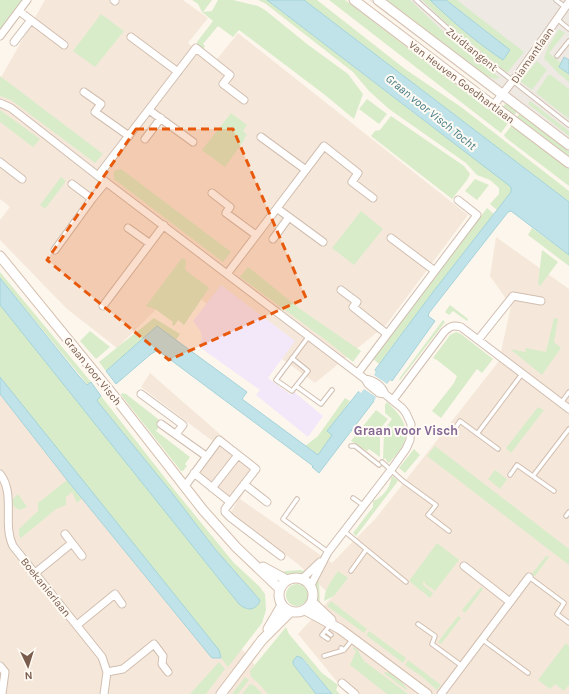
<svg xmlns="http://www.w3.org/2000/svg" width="569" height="694" viewBox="0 0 569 694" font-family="Karla,sans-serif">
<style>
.residential{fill:#f5e8da}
.industrial{fill:#efe9e4}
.education{fill:#f3e8fa}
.green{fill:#d8ecc9}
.water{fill:#bfe3e8;stroke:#a5d3da}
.pier{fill:#fdf6ec}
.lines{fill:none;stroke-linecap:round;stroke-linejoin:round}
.lane-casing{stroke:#d1beb0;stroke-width:5.5}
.street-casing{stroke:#d1beb0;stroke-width:9}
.secondary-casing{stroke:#d6c0b0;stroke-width:11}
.lane{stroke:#fff;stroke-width:3.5}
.street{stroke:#fff;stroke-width:7}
.secondary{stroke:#fff;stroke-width:9}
.marked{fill:#e8590c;fill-opacity:0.2;stroke:#e8590c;stroke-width:3;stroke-dasharray:8 5;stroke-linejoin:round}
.labels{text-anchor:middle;stroke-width:4;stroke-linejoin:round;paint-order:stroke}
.street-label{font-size:11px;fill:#7a5c4d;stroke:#fffaf3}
.water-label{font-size:12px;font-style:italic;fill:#437c86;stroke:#fffaf3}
.quarter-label{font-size:13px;font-weight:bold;fill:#846695;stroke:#fffaf3}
</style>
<rect width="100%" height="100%" fill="#fdf6ec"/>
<path class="residential" d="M45 0H183L208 18 188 43 213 64 238 33 468 215 386 325 315 383 181 285 117 348 67 309 0 240V220L10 207 0 199V79Z
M496 237 569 289V694H347L298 634 332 597 298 564 230 514 237 502 199 474 219 446 141 387 150 373 259 468 240 499 332 563 376 518 499 361 511 306 490 276Z
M0 344 250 659 279 694H0Z"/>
<path class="industrial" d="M369 0H569V153Z"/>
<path class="education" d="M221 285 295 341 268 378 291 395 293 391 323 416 308 437 256 395 260 390 198 346 202 339 201 332 193 321Z"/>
<path class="green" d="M0 0H24L0 32Z
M192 0H212L203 12 212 11 218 0H233L258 6 265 10 307 44 348 74 363 94 354 119 325 95 239 30 233 37 218 26 203 44 205 46 203 49 197 45V42L213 21 202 12 198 4Z
M258 0H267L431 126 508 183 511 187V192L497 210 490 204 499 194V188L490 180 477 175 466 163 389 109 369 91 353 72 266 4Z
M304 0H317L405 69 461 107 569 191V202Z
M329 0H345L485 107 509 122 501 133Z
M385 0H410L446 34 500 78 494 79 483 74Z
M422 0H430C453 22 476 42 503 59L510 50 446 0H457L524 52 507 73 445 22Z
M101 14 124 31 95 67 73 51Z
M559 29 565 33 549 53 561 63 559 67 569 74V82L558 73 544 58 548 47Z
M537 61 547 70 532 90 520 81Z
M548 75H551L569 89V119L536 93Z
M0 76 103 154 95 163 11 100 0 96Z
M367 99 387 114 379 124 359 109Z
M530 101 569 131V136L528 104Z
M506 103 517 111 514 116 502 108Z
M0 110 40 139 33 147 0 122Z
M231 113 247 125 243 131 247 135 244 138 245 139 225 167 202 150Z
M520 113 569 151V159L516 118Z
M391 116 464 166 470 174 467 180 452 199 371 136 375 131 380 130Z
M512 125 569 167V186L506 138 504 135Z
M121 169 231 252 223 262 114 179V171Z
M61 177 66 181 45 209 40 205Z
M475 179 489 185 477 200 465 191Z
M487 208 494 214 433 292 379 364 372 358Z
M361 211 383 229 354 265 332 248Z
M532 228 569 255V266L528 235Z
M542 250 558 262 540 286 538 284Z
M182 258 186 260 185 270 209 288 184 325 178 320 174 326 172 324 173 322 155 309 146 306Z
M248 267 300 309 361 351 353 362 327 341 240 277Z
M0 272 91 382 88 385 0 278Z
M0 305 239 604 259 599 215 549 172 493 98 402 97 400 101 396 176 492 234 563 259 586 265 594 266 610 262 623 228 667 221 658V655L0 377Z
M450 305 468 319 467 321 453 311 449 315 445 312Z
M154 318 180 334 176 340 157 326 106 371 99 362Z
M554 318 558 319 554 342 561 348 542 375 510 349 525 352 526 348 546 352Z
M443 320 445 322 400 380 399 379Z
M90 331 110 347 96 359 80 341Z
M456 332 461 334 493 359 482 373 477 369 441 418 432 411 454 383 457 376 437 360 433 358 450 335Z
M122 393 126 394 162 422 156 431 190 457 185 464 187 466 183 471H181L121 395Z
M345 398 350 401 328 431 333 435 318 455 305 446 318 436Z
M387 402C400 414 412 428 402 447 399 452 394 457 390 462L388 463 385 458 383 460 384 430 392 419 385 413V405Z
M538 407 544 410 511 453 506 448Z
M376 410 388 419 380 429V457L369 449 367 451 351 441Z
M435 446 569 549V565L427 456Z
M414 449 420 455 405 473 399 468Z
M495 470 507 479 500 489 488 479Z
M393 476 398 481 356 536 353 533 373 507V501C381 499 391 487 391 478Z
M67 480 83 497 77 503 72 492 66 497V505L56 509 21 538 19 535V529L38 511V503Z
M18 494 27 507 20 510 14 507 12 500Z
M437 543 459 560 435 591 425 584V582L423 581V585L433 593 430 598 409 581Z
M546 556 549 557 535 576 531 575Z
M301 570 306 572 302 574 288 576 283 573 285 571Z
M338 571 348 578 334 596 324 601C325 588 331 581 338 571Z
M316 580H318L319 582 320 605C315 599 315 588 316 580Z
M286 595a11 11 0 1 1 22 0a11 11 0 1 1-22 0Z
M481 587 483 589 465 613 462 610Z
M331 601 367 629 364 633 327 606Z
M458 616 461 618 441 644 438 642Z
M286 627 289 634 322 673 338 685 336 690 340 694H332L303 658 298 657 293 661V664L316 694H268L258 683 251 677 250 671Z
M369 631 406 658 403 663 366 635Z
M566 643 569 646V685L564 691 555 684 550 689 538 680Z
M353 647 357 649 364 661 408 694H387L350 665 356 651 353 649Z
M408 660 441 685 437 690 421 676 405 665Z
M219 662 225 669 206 694H190Z
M385 672C396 673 401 681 407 689L406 690 384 673Z
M245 677 249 680 238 694H232Z
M250 684 255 686 262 694H242Z"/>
<path class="water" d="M267 0H304L569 202V255L511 211 508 212 429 313 428 316 435 321 392 381 390 380 319 473 312 467 313 466 160 352 156 351 151 354 116 384 106 371 157 326 247 392 242 399 318 455 332 435 327 431 359 391 361 392 376 372 375 370 433 292 511 192V187Z
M430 0H446L510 50 503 60C476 42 453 22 430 0Z
M564 57 569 60V74L559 67Z
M0 278 78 375 87 385 91 382 101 396 97 400 98 402 172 493 215 549 259 599 260 601C255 611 247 611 239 604L0 305Z
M0 377 219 650 221 658H212L211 657 67 480 0 394Z
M297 656 302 658 332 694H316L293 664V661Z"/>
<path class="pier" d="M373 369 376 372 374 375 387 384 390 380 393 382 390 383 375 402 374 401 376 397 364 389 361 393 357 390H360L374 372Z"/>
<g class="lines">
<g class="lane-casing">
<path id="lane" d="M416 0 463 42 569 125
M556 0 565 7
M557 19 569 29
M557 56 569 41
M292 358 308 371 292 391 276 380 309 336
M296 386 321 404 332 390
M561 403 569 392
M454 430 460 421 498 449
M477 434 522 374
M351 446H355L379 465
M382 462 403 481 436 505 428 515 449 531
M510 475 517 465 554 491
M533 476 569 429
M353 498 363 505
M297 499 283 519 328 552
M566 516 569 512
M344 531 406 582
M351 571 366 550
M529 577 564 603 557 614 569 623
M418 624 435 636 432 644 462 666
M326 631 331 635
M328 639 322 635 331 624
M483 640 528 673
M341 648 344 650 352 640
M324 656 344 650"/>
</g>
<g class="street-casing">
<path id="street" d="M114 0 115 1
M19 11 64 45
M0 36 27 0
M131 37 178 72
M14 42 31 20
M84 92 101 104 95 112 129 136
M0 103 11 108 98 176 365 379C374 380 382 386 385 394
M493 106 519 73 569 2
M149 110 193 142
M261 137 306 170
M145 139 161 118
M0 162 22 179
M98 176 196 48 230 75 223 84 244 100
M72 184 92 199
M212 193 230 207 226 213 256 235
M278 209 323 242
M128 228 149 243
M391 238 435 271
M273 239 289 217
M55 250 92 199 106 182
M227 274 324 146 358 173 352 182 373 198
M341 290 357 302 353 307 387 334
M103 306 164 225
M478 340 513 296 541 301
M358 373 477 215 458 200
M141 394 183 425 176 434
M393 400 444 332C450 326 453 325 461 327L569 409
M161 424 206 456
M194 473 230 502
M0 474C16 494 2 524 13 546L102 657 107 672 104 694
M244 484 267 502
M185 486 219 440 256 469 225 509V512L231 518 281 556
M212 488 238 455
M65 534 72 543
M464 566 510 602
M34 574 72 543 82 556
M302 579 320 562
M311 585 328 552 391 470 406 449 410 440 411 424 406 413 402 408 385 394 379 393 368 384 365 379
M77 625 115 594 122 604
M0 666 5 672 2 694
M107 672 123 669 154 644 163 656 162 664 168 672
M342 683 355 694
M441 694 529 577"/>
</g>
<g class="secondary-casing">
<path id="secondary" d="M354 0 569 163
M378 0 569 145
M0 256 114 396 203 510 236 547 280 589
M263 567 287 580
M279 595a17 17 0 1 1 34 0a17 17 0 1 1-34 0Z
M312 602 331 620
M305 610 340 629 427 694
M268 629 282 605
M221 694 262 640 291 611"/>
</g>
<use href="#lane" class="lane"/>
<use href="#street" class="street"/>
<use href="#secondary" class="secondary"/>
</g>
<path class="marked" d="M136 129H233L306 298 169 360 47 260Z"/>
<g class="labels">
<g class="street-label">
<text transform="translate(472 49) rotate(39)" y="4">Zuidtangent</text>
<text transform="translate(532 55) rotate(-55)" y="4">Diamantlaan</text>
<text transform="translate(462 82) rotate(37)" y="4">Van Heuven Goedhartlaan</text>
<text transform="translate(93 371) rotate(51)" y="4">Graan voor Visch</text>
<text transform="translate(46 587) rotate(51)" y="4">Boekanierlaan</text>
</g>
<g class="water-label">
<text transform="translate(431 112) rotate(39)" y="4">Graan voor Visch Tocht</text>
</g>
<g class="quarter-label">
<text x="406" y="435">Graan voor Visch</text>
</g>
</g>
<g transform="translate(28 666) rotate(176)" stroke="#fffaf3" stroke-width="3" paint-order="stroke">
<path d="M0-3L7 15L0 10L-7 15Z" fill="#7a5c4d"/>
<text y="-6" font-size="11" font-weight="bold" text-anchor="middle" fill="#7a5c4d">N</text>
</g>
</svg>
